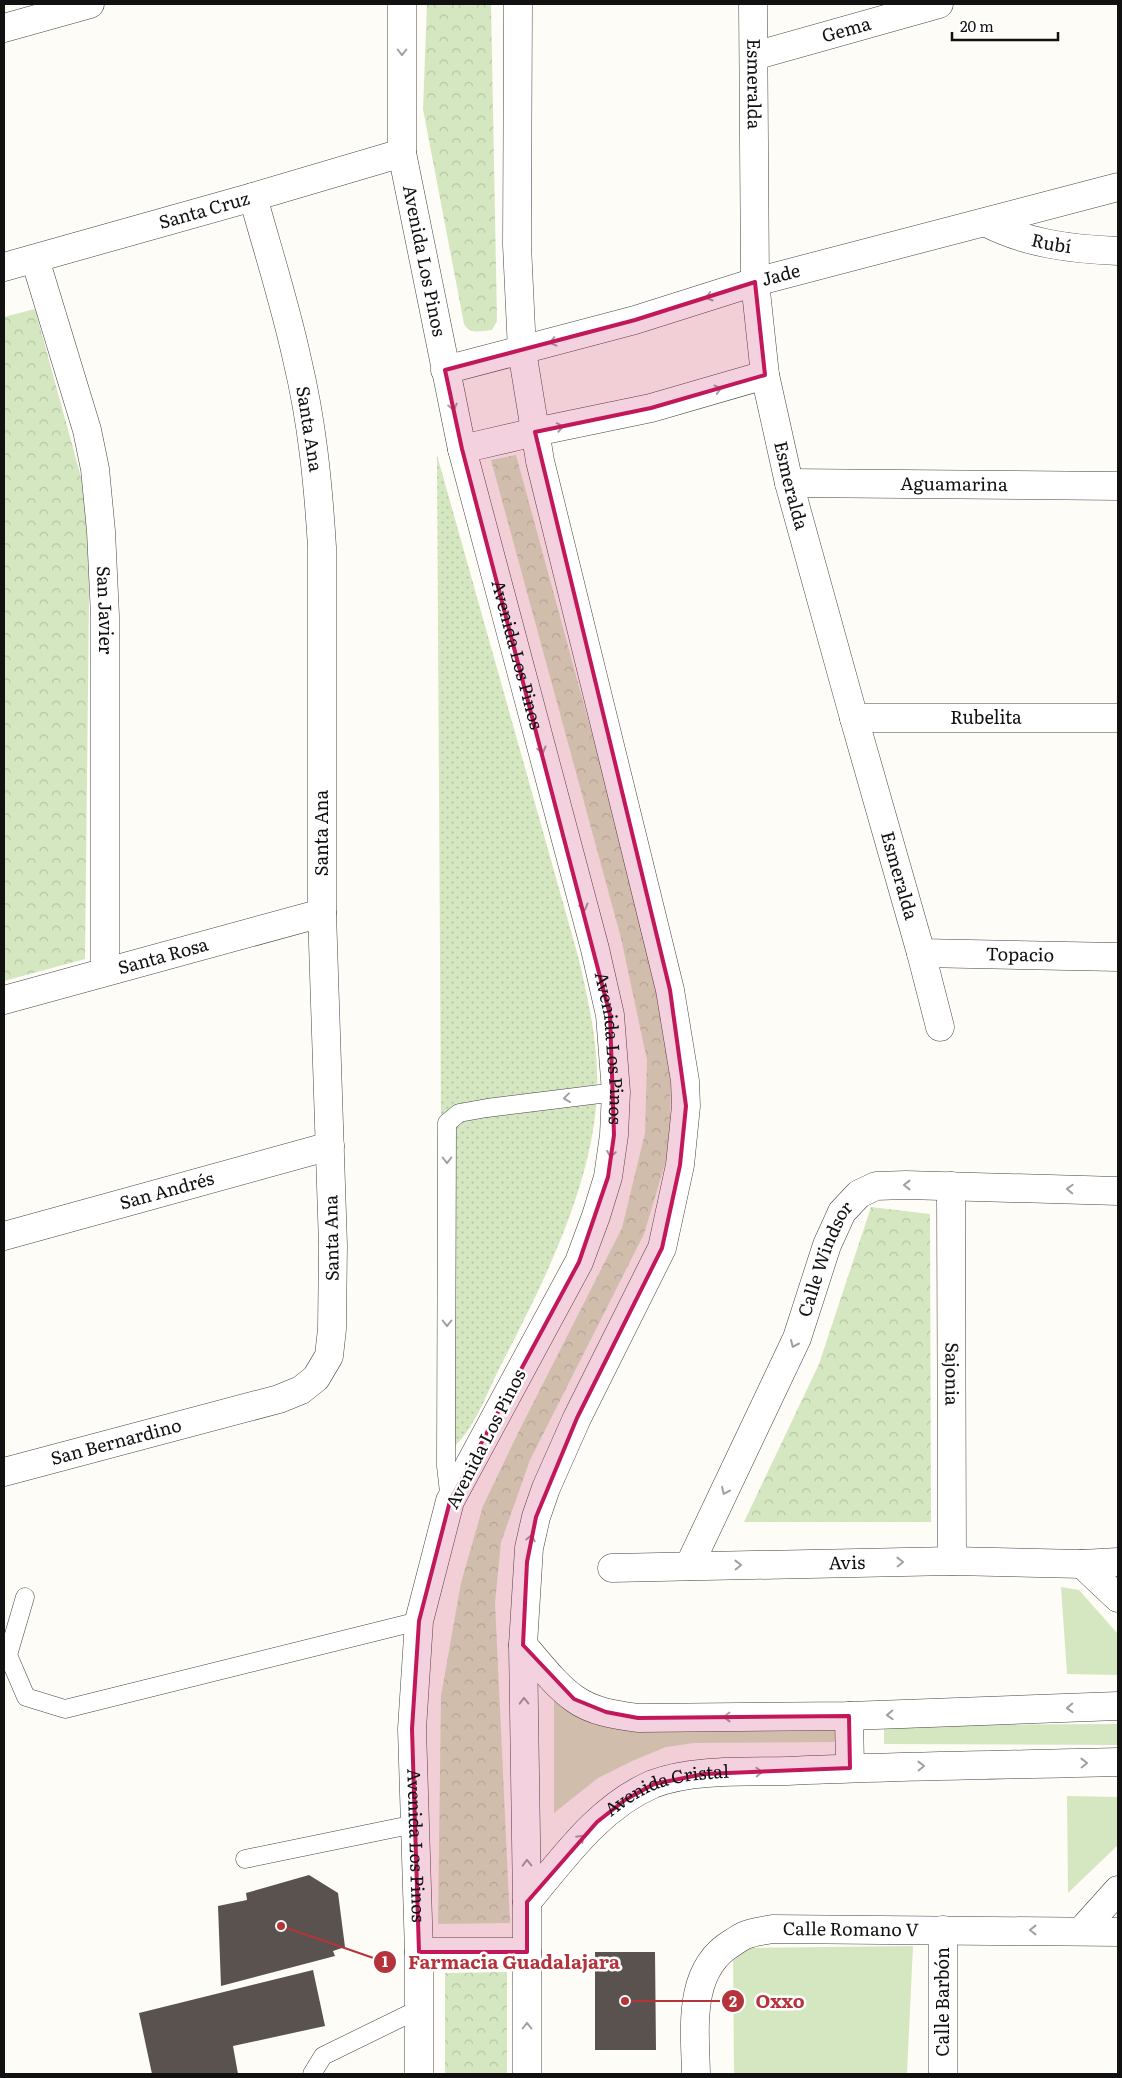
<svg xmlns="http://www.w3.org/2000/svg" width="1122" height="2078" viewBox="0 0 1122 2078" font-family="Literata,serif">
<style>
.grass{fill:#d5e7c1}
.park{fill:url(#park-crowns)}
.garden{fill:url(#garden-dots)}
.building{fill:#59524e}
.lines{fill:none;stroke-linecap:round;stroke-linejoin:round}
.service-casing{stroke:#444;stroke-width:19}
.minor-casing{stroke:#444;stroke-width:29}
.tertiary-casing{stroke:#444;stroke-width:29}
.service{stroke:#fff;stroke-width:18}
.minor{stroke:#fff;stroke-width:28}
.tertiary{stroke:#fff;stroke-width:28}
.oneway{stroke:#a0a0a0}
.marked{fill:#c2185b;fill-opacity:0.2;stroke:#c2185b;stroke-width:4;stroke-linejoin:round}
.labels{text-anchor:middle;stroke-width:5;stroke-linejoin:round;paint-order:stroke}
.street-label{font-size:18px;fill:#111;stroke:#fff}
.leader{fill:none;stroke:#b5343c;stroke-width:2}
.callout-dot{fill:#b5343c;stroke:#fff;stroke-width:2}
.mark-label{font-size:15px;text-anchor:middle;font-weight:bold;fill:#fff}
.callout-label{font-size:19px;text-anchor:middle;font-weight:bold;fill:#b5343c;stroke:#fff;stroke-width:5;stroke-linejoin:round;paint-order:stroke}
</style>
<defs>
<pattern id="park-crowns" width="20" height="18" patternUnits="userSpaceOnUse" patternTransform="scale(1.25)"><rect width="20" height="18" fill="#d5e7c1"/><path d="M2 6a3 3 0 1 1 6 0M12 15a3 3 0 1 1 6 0" fill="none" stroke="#b6c5a5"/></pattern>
<pattern id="garden-dots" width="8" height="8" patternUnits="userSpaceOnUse" patternTransform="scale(1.25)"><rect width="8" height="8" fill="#d5e7c1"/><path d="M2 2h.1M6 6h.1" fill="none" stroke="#b6c5a5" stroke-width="1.8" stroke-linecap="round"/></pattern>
</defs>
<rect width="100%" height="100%" fill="#fefcf6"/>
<path class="grass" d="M1061 1587 1079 1590 1118 1634V1675L1067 1674Z
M554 1687 585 1716 834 1723 836 1742 694 1743 666 1747 632 1761 598 1778 554 1813Z
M1118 1724V1745L884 1744V1725Z
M1067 1796 1118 1797V1845L1068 1893Z
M913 1946 907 2074H734L733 1948Z"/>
<path class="park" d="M427 4H491L497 321 492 330C481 331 470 335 464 324L423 109Z
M35 309 90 510 85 959 4 981V317Z
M516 455 648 940 671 1067 670 1147 644 1234 530 1460 501 1542 495 1603 510 1923 438 1924 441 1696 461 1583 483 1506 518 1433 622 1228 645 1133 647 1060 621 938 491 460Z
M871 1207 930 1214 931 1522H744L819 1364Z
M507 1972V2074H445V1973Z"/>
<path class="garden" d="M437 455 578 956C587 994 596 1033 597 1072 601 1170 545 1280 501 1365 485 1396 473 1436 443 1456Z"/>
<path class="building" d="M309 1875 338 1893 345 1947 333 1951 335 1956 221 1986 218 1906 247 1900 246 1893Z
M595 1952H655L656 2050H595Z
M313 1970 325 2026 233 2046 238 2074H152L139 2013Z"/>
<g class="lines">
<g class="service-casing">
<path id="service" d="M450 1501 446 1466 447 1123 459 1113 487 1108 616 1092
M25 1597 8 1655 26 1697 65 1709 419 1621
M245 1859 415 1824
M312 2074 323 2056 419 2009"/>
</g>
<g class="minor-casing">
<g id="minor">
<path id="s1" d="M753 4 755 282 765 375 789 483 854 718 921 953 940 1027"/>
<path d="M4 28 90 4"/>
<path id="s2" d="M754 56 939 4"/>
<path id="s3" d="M987 223C1028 244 1072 249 1118 251"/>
<path id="s4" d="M35 259 87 430 95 469 101 531 105 616V971"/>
<path id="s5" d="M4 267 253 197 402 153"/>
<path id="s6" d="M445 370 635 320 755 282 1118 187"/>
<path d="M462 449 535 432 651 408 765 375"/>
<path id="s7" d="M789 483 1118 486"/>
<path id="s8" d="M854 718H1118"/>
<path id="s9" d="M921 953 1118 957"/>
<path id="s10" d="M4 1000 322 913"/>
<path id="s11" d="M951 1186 952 1561"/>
<path id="s12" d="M4 1236 330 1146"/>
<path id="s13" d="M4 1472 279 1399 301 1390 316 1378 329 1356 332 1329 333 1245 322 913V547C318 482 312 422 297 359 285 304 268 251 253 197"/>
<path d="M1082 1564 1118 1598"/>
<path id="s14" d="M689 1566 797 1338 827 1245 842 1212 859 1194 876 1186 906 1185 1118 1191"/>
<path id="s15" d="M612 1568 952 1561 1082 1564 1118 1562"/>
<path d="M523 1645C539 1663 555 1685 575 1699 593 1712 617 1715 638 1718L849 1716 1118 1706"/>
<path d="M849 1716 850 1768"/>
<path id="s16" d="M527 1902C563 1859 599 1807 653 1784 692 1769 747 1772 788 1771 898 1766 1008 1765 1118 1762"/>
<path d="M943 1930V2074"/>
<path d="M1082 1930 1118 1890"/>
<path id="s17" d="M696 2074C695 2029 687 1970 732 1943 737 1940 743 1935 749 1934 756 1931 764 1931 772 1929L1118 1932"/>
</g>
</g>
<g class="tertiary-casing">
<g id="tertiary">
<path id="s18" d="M402 4V153L462 449 595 949 610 1015 616 1092 614 1135 608 1177 596 1216 579 1262 450 1501 419 1621 412 1729 419 1952V2074"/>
<path d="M518 4 517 245 522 351 540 461 670 990 685 1081 686 1106 680 1165 662 1248 577 1418 546 1488 536 1517 529 1548 523 1645 527 1902V2074"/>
<path d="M419 1952H527"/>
</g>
</g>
<use href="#service" class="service"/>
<use href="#minor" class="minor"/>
<use href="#tertiary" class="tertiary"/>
</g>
<defs><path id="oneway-chevron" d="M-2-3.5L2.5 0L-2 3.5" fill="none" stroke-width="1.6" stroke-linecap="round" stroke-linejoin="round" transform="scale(1.25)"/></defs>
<g class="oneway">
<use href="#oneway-chevron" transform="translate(402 52) rotate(90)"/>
<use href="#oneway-chevron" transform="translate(709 297) rotate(163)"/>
<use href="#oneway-chevron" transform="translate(553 342) rotate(165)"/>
<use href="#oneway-chevron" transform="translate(718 389) rotate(-16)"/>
<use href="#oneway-chevron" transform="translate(453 407) rotate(78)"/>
<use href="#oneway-chevron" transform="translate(560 427) rotate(-11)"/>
<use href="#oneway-chevron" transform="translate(542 750) rotate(75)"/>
<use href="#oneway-chevron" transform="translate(584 907) rotate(75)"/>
<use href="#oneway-chevron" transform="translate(567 1098) rotate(173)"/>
<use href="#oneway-chevron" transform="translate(611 1154) rotate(99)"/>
<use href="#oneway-chevron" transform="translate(447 1160) rotate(90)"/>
<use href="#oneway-chevron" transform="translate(907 1185) rotate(180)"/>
<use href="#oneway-chevron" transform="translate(1070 1189) rotate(-178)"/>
<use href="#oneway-chevron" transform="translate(447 1323) rotate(90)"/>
<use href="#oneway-chevron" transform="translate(794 1344) rotate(114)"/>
<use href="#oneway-chevron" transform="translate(725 1491) rotate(115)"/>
<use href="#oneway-chevron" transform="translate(531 1538) rotate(-78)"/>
<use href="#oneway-chevron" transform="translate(900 1562) rotate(-1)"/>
<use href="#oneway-chevron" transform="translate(738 1565) rotate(-1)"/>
<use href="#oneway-chevron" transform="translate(524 1701) rotate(-91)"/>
<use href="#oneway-chevron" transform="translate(1070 1708) rotate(178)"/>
<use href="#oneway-chevron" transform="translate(890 1715) rotate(178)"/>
<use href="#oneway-chevron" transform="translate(727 1717) rotate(179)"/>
<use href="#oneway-chevron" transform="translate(1084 1763) rotate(-1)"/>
<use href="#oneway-chevron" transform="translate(921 1766) rotate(-1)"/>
<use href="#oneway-chevron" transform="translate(759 1772) rotate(-2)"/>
<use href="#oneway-chevron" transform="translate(581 1838) rotate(-45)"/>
<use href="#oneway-chevron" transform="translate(527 1863) rotate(-91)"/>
<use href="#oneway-chevron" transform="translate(1033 1930) rotate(-180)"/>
<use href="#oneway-chevron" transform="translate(527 2026) rotate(-90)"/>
</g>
<path class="marked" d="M755 282 765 375 651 408 535 432 670 990 686 1106 680 1165 662 1248 577 1418 536 1517 527 1562 523 1645 574 1699 606 1712 638 1718 849 1716 850 1768 704 1774 654 1784 625 1800 597 1822 527 1902V1952H419L412 1729 419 1621 450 1501 579 1262 608 1177 614 1135 610 1015 462 449 445 370 635 320Z"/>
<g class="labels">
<g class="street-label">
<text dy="6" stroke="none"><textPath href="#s2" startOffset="96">Gema</textPath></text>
<text dy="6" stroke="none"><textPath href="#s1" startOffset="80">Esmeralda</textPath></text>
<text dy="6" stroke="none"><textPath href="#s5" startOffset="208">Santa Cruz</textPath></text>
<text dy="6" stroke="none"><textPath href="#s3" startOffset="68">Rubí</textPath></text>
<text dy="6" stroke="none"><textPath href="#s18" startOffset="259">Avenida Los Pinos</textPath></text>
<text dy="6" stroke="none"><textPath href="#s6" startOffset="349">Jade</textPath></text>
<text transform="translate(309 429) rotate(81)" y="6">Santa Ana</text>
<text dy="6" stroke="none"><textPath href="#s7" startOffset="165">Aguamarina</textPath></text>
<text dy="6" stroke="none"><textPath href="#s1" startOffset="485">Esmeralda</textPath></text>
<text dy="6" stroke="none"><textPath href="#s4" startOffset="360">San Javier</textPath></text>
<text dy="6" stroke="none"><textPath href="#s18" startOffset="664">Avenida Los Pinos</textPath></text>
<text dy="6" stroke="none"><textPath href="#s8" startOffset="132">Rubelita</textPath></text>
<text transform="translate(322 833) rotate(-90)" y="6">Santa Ana</text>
<text dy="6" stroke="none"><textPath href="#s1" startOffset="890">Esmeralda</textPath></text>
<text dy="6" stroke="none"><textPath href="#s9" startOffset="99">Topacio</textPath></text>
<text dy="6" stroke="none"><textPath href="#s10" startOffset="165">Santa Rosa</textPath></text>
<text dy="6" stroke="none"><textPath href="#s18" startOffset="1069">Avenida Los Pinos</textPath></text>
<text dy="6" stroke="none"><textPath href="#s12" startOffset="169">San Andrés</textPath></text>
<text transform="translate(332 1238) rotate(-91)" y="6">Santa Ana</text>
<text dy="6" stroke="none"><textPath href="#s14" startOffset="336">Calle Windsor</textPath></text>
<text dy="6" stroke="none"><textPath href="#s11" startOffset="188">Sajonia</textPath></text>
<text transform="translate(486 1439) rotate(-63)" y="6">Avenida Los Pinos</text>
<text dy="6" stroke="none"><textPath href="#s13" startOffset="116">San Bernardino</textPath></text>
<text dy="6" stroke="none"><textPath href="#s15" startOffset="235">Avis</textPath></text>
<text dy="6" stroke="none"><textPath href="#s16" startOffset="186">Avenida Cristal</textPath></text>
<text dy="6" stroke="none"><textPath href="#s18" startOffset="1909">Avenida Los Pinos</textPath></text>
<text dy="6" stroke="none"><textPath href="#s17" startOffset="265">Calle Romano V</textPath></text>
<text transform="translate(943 2002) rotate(-90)" y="6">Calle Barbón</text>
</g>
</g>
<path class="leader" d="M281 1926L385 1962M625 2001L733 2001"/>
<g class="callout-dot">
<circle cx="281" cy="1926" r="5"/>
<circle cx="625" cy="2001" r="5"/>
<circle cx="385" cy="1962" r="12"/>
<circle cx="733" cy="2001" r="12"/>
</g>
<g class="mark-label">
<text x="385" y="1967">1</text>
<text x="733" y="2007">2</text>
</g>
<g class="callout-label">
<text x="514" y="1969">Farmacia Guadalajara</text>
<text x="780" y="2008">Oxxo</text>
</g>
<rect width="1122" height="2078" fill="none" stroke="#111111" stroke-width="10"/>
<path d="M952 32v8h106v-8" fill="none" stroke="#111111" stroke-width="2.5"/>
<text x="960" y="32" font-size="15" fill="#111111" stroke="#ffffff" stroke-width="4" paint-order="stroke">20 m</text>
</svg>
